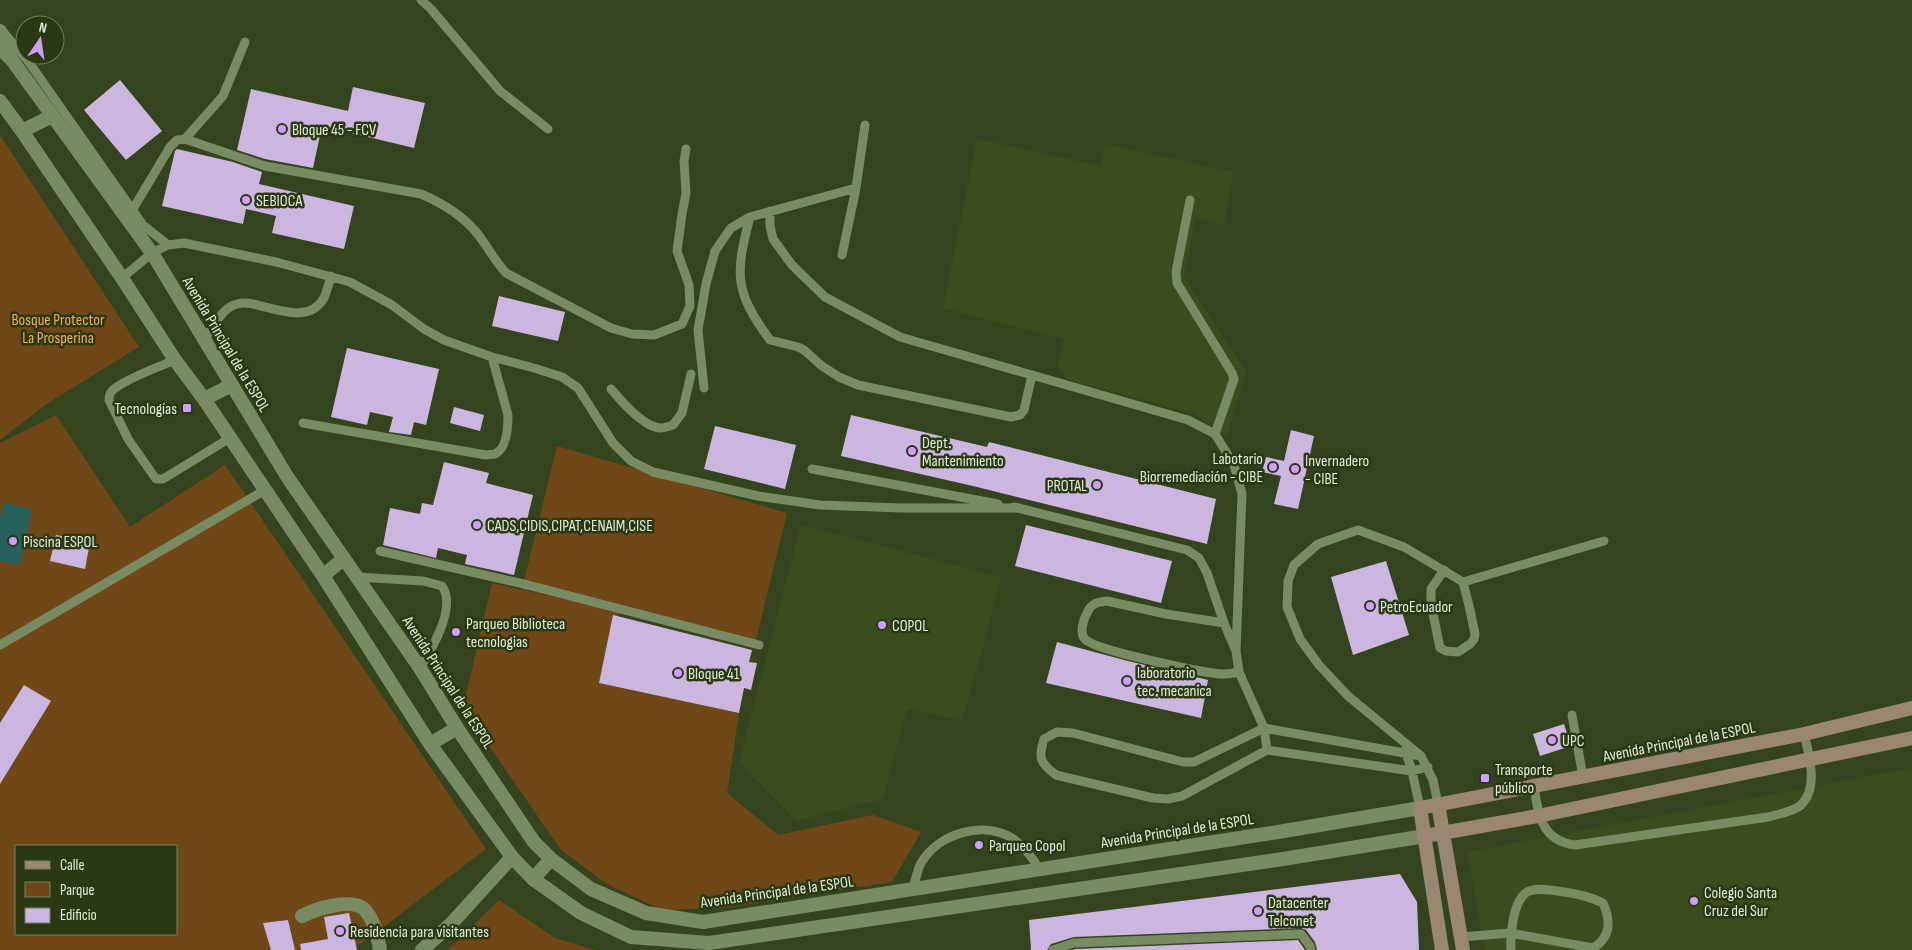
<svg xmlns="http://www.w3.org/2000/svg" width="1912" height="950" viewBox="0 0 1912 950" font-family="'Sofia Sans Condensed',sans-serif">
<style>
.built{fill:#3b4d1f}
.green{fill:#704818;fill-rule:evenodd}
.water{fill:#26625d}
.building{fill:#cbb6e0}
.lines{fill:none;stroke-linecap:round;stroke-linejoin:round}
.service{stroke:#798b62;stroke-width:9}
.minor{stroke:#798b62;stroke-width:14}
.tertiary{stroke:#798b62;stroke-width:14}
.secondary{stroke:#9b8771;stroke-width:14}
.poi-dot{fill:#d09dfe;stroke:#2a3913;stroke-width:2}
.labels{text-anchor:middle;stroke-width:5;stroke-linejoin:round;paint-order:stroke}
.poi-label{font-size:16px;fill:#e2ecd6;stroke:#2a3913;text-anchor:start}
.park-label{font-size:16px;fill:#f7ac56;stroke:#2a3913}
.street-label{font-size:16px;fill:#e2ecd6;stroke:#2a3913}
</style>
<rect width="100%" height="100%" fill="#34441e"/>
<path class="built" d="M977 139 1100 166 1105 144 1233 172 1224 225 1196 218 1184 277 1247 372 1226 437 1195 414 1067 379 1058 367 1064 339 943 308Z
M801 525 1001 577 976 673 962 720 907 709 883 799 796 821 739 762Z
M1912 768V950H1485L1467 852Z"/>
<path class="green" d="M0 135 139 347 48 403 0 440Z
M56 415 130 527 225 465 486 849 361 944 326 950H0V443ZM16 846H176V934H16Z
M557 446 787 513 755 644 619 612 599 683 739 713 727 793 778 835 873 815 921 832 892 882 724 908 662 910 607 884 561 850 463 708 492 583 571 601 522 589Z
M499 900 555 938 596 950H448Z"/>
<path class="water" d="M4 503 32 509 20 565 0 561V520Z"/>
<path class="building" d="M120 80 162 131 126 160 84 110Z
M353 87 425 103 414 148 322 126 313 168 265 159 237 150 251 89 348 111Z
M177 149 233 162 262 172 259 184 354 206 344 249 272 233 276 216 246 209 243 224 162 206 175 151Z
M499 296 565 312 558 341 492 326Z
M347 348 439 369 426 425 414 422 411 435 389 432 393 417 370 412 367 425 331 417Z
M454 407 484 415 480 431 450 423Z
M851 415 987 447 989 442 1216 499 1207 544 973 486 841 456Z
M715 426 796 445 785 489 704 469Z
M1291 430 1314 436 1298 509 1274 504 1281 476 1262 472 1266 457 1284 461Z
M444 462 489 473 486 483 533 495 514 575 465 564 467 555 438 548 436 558 383 545 390 508 420 514 422 503 433 505Z
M1026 525 1172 561 1161 603 1015 566Z
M56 535 90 542 85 569 50 561Z
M1386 561 1409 635 1353 655 1331 577Z
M613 615 752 650 749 662 757 663 751 690 744 688 739 713 599 683Z
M1057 642 1128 661 1208 680 1201 718 1046 683Z
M24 685 51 701 0 784V723Z
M1564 724 1571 746 1540 756 1533 734Z
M1400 874 1417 902 1419 950H1317L1315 942 1306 930 1301 928 1074 937 1051 944 1047 950H1031L1029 920Z
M349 913 357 950H301L300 944 328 939 324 917Z
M288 920 295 950H271L263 923Z
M1298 940 1305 950H1073L1075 949Z"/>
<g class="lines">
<path class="service" d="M421 0 431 9 500 91 548 129
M4 33 28 61 143 225 168 245
M185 139 223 96 245 42
M1190 200 1176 272 1177 283 1232 373 1234 379 1215 434
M770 211V226L773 239 792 265 825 297 900 337 1188 420 1215 434 1234 465 1242 494 1236 651
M750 217C735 274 734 291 770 340L798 347 804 350 822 366 839 377 858 385 1011 417 1020 415 1024 410 1032 375
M127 219 170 147 177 140 185 139 265 166 421 194C442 203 461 214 476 232 487 245 494 260 506 273L611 328 632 334 654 335 682 324 690 306 689 285 677 251 682 214 686 193 684 161 686 149
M842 255 856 188
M122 278 152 253 168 245 184 243 276 262 350 282 392 305 424 329 444 340 492 357 534 368 562 377 578 388 613 443 631 461 653 472 758 496 820 505 901 508H1020
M204 340C212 329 221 310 234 305 243 301 252 303 261 306 282 311 310 322 324 298 327 291 329 283 331 276
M175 360C158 367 128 378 114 389 110 392 109 396 109 400L128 439 156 479H163L230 438
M704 388 698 330 706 284 715 251 726 235 731 228 750 217 856 188 865 125
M611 389C621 401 644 428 661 428 665 428 669 426 673 425L682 413 691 374
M303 423 486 455C489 454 492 455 495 454 507 449 508 426 508 415L492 357
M812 469 998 504
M1014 507 1187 550 1199 558 1207 573 1224 623 1236 651 1239 672 1264 728 1267 750
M380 551 528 585 759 645
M357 577 423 581 442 586C457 607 432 649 420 668
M1463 582 1604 541
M1224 623 1166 614 1107 601C1098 602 1092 603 1088 611 1084 618 1078 634 1086 640 1096 650 1206 674 1224 674 1229 674 1234 673 1239 672
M0 645 265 490
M1572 715 1583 777
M1405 750 1412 771 1420 808
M1421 756 1264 728 1194 762H1183L1073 733 1057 732 1044 739C1038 758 1040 763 1056 775L1153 798 1168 799 1182 796 1267 750 1412 771 1428 767
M1534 786C1538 815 1542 841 1575 845L1768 817C1778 814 1793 812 1801 805 1819 788 1809 754 1804 734
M1438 804 1433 780 1421 756 1348 696 1319 665 1300 639 1287 607 1288 581 1294 565 1318 544 1358 530 1404 547 1463 582 1470 610 1475 634 1474 639 1470 644 1458 652 1446 651 1440 648 1431 604V589L1444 570
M913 889C915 881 917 871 921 863 938 834 982 820 1012 838 1024 846 1032 857 1040 870
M1461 937 1510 933 1593 948C1611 937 1611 921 1603 903 1589 896 1573 893 1558 891 1548 890 1536 887 1527 892 1513 901 1510 935 1511 950
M1053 950 1074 943 1301 934 1310 946 1311 950"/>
<path class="minor" d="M302 916C315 909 353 897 365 910 374 920 378 937 380 950
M422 950 451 924 512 857"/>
<path class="tertiary" d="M0 31 10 55
M0 48 12 60 152 253 288 478 420 668 457 728 534 842 551 859 591 889 646 913 703 922 1278 832 1420 808
M0 101 22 131 122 278 175 360 204 399 323 576 430 744 512 857 533 879 581 913 631 937 709 943 1283 859 1425 836
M22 131 52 116
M204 399 232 385
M323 576 343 559
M430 744 457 728
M533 879 551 859"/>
<path class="secondary" d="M1438 804 1463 950
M1425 836 1538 816 1912 738
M1442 950 1420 808 1804 734 1912 708"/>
</g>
<g class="poi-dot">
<circle cx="282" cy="129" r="5"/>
<circle cx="246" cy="200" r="5"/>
<rect x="182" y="403" width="10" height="10" rx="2.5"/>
<circle cx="912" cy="451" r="5"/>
<circle cx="1273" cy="467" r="5"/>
<circle cx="1295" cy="469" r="5"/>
<circle cx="1097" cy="485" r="5"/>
<circle cx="477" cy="525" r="5"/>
<circle cx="13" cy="541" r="5"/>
<circle cx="1370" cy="606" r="5"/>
<circle cx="882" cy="625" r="5"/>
<circle cx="456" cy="632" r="5"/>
<circle cx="678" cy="673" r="5"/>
<circle cx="1127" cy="681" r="5"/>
<circle cx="1552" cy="740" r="5"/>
<rect x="1480" y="773" width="10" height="10" rx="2.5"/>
<circle cx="979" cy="845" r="5"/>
<circle cx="1694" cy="901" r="5"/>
<circle cx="1258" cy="911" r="5"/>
<circle cx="340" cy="931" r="5"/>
</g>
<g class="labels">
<g class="poi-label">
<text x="292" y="135">Bloque 45 - FCV</text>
<text x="256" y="206">SEBIOCA</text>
<text x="177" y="414" text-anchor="end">Tecnologías</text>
<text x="922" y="448">Dept.<tspan x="922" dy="18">Mantenimiento</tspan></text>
<text x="1263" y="464" text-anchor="end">Labotario<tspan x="1263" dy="18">Biorremediación - CIBE</tspan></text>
<text x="1305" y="466">Invernadero<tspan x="1305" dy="18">- CIBE</tspan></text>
<text x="1087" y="491" text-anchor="end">PROTAL</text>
<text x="487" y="531">CADS,CIDIS,CIPAT,CENAIM,CISE</text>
<text x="23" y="547">Piscina ESPOL</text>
<text x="1380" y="612">PetroEcuador</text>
<text x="466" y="629">Parqueo Biblioteca<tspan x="466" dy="18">tecnologias</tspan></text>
<text x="892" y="631">COPOL</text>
<text x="1137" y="678">laboratorio<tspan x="1137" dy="18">tec. mecanica</tspan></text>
<text x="688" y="679">Bloque 41</text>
<text x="1562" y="746">UPC</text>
<text x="1495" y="775">Transporte<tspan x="1495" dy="18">público</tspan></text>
<text x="989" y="851">Parqueo Copol</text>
<text x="1704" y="898">Colegio Santa<tspan x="1704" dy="18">Cruz del Sur</tspan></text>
<text x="1268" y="908">Datacenter<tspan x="1268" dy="18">Telconet</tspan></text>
<text x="350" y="937">Residencia para visitantes</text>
</g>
<g class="park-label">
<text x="58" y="325">Bosque Protector<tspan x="58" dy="18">La Prosperina</tspan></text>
</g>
<g class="street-label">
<text transform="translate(227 344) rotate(59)" y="6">Avenida Principal de la ESPOL</text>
<text transform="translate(449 682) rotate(57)" y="6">Avenida Principal de la ESPOL</text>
<text transform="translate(1679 741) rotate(-11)" y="6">Avenida Principal de la ESPOL</text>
<text transform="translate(1177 830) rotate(-9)" y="6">Avenida Principal de la ESPOL</text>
<text transform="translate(777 891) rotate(-8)" y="6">Avenida Principal de la ESPOL</text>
</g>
</g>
<rect x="15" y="845" width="162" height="90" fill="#2a3913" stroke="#748161"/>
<rect x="25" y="861" width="25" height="8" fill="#9b8771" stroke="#748161"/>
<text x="60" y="870" font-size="15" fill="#e2ecd6">Calle</text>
<rect x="25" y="882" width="25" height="15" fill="#704818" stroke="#748161"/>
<text x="60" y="895" font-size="15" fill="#e2ecd6">Parque</text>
<rect x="25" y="908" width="25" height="15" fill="#cbb6e0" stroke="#748161"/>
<text x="60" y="920" font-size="15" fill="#e2ecd6">Edificio</text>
<g transform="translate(40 40) rotate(13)"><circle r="24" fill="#2a3913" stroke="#748161"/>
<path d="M0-4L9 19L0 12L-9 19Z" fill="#d09dfe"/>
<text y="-8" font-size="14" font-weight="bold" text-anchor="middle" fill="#e2ecd6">N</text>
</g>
</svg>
